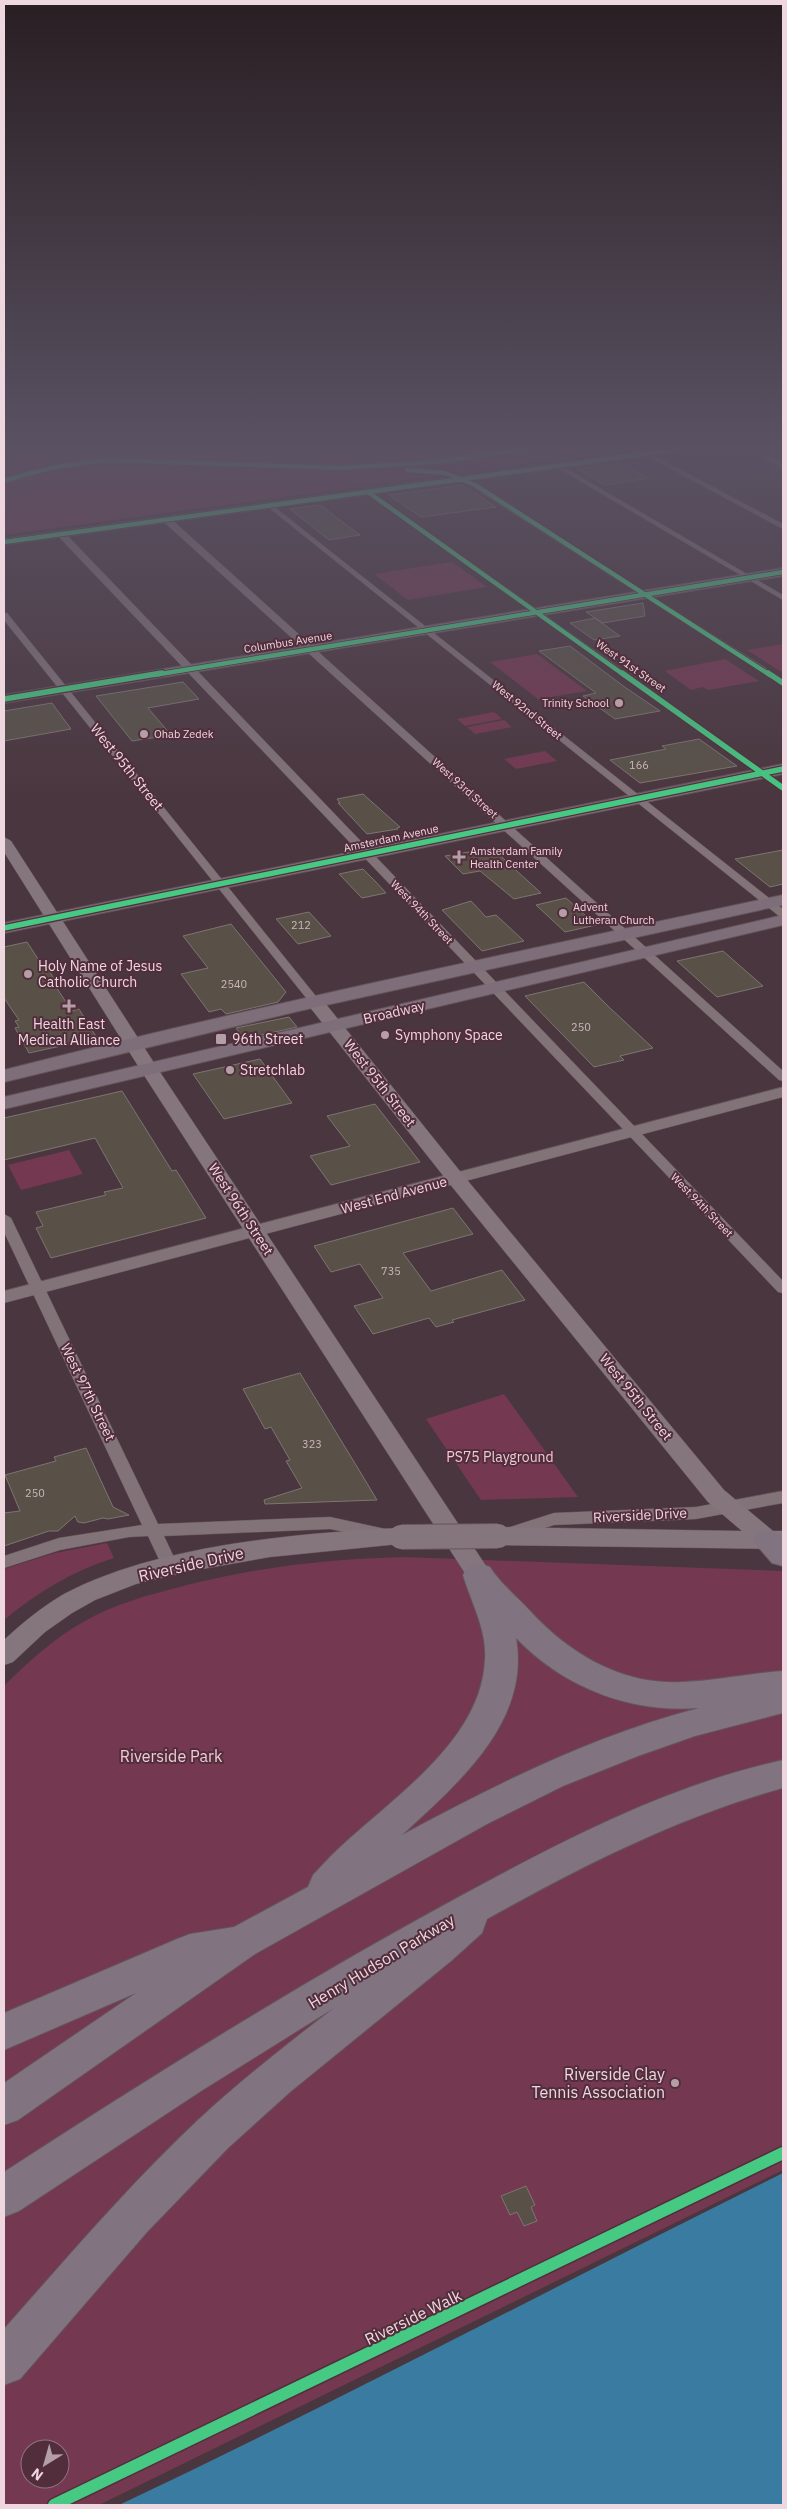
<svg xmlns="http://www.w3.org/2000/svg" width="787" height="2509" viewBox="0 0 787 2509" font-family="'IBM Plex Sans',sans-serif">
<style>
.green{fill:#743951;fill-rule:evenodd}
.water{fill:#3a7ba1}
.building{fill:#595148;stroke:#7d7571}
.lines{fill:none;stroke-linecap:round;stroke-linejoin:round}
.pedestrian-casing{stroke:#65545a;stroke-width:7}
.minor-casing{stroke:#65545a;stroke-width:1}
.tertiary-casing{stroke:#65545a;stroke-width:1}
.secondary-casing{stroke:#65545a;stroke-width:1}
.primary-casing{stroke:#65545a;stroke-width:2}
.motorway-casing{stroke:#65545a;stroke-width:2}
.pedestrian{stroke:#827379;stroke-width:6}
.minor{fill:#827379;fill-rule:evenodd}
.tertiary{fill:#827379;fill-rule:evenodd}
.secondary{fill:#85767e;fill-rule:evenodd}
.primary{fill:#7e6e7a;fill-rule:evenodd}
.motorway{fill:#817380;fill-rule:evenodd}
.secondary-bridge-casing{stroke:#65545a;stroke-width:26;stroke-linecap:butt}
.secondary-bridge{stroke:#85767e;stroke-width:24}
.cycleway-far2-casing{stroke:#522e3c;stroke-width:6}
.cycleway-far1-casing{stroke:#522e3c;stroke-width:8}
.cycleway-casing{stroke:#522e3c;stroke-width:15}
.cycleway-far2{stroke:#46c982;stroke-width:4.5}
.cycleway-far1{stroke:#46c982;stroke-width:5.5}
.cycleway{stroke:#46c982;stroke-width:12}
.poi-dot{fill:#b59fa7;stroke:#522e3c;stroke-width:2}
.labels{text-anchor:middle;stroke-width:4;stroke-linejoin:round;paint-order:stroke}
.far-street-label{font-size:11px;fill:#efd7df;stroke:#522e3c}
.far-poi-label{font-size:11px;fill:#efd7df;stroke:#522e3c;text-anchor:start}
.number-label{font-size:11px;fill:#cab6b9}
.street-label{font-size:14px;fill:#efd7df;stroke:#522e3c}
.poi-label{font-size:14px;fill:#efd7df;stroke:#522e3c;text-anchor:start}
.park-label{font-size:14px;fill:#f2c9d7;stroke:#522e3c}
.near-street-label{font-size:16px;fill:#efd7df;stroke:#522e3c}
.near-park-label{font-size:16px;fill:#f2c9d7;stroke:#522e3c}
.near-poi-label{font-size:16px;fill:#efd7df;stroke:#522e3c;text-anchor:end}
</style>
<rect width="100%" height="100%" fill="#4a363e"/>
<path class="green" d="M4 449H635L4 535Z
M452 562 487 587 408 600 374 574Z
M783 644V673L747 650Z
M537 654 587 691 538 699 490 662Z
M725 659 759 681 708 690 703 687 691 690 665 671Z
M494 712 502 719 465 726 457 719Z
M504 720 512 727 475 734 467 727Z
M545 751 557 761 516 769 504 759Z
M69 1150 83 1174 21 1190 8 1165Z
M504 1394 578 1497 481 1500 426 1419Z
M107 1543 114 1558C72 1571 38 1592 4 1620V1569L55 1553Z
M404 1557 783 1571V2170L99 2505H4V1686C28 1662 53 1639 83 1622 114 1604 148 1595 183 1586 257 1567 327 1559 404 1557ZM30 2449H60V2479H30Z"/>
<path class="water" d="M783 2173V2505H119C343 2399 561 2283 783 2173Z"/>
<path class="building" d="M620 463 648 478 605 485 577 469Z
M463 485 496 507 421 517 389 495Z
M320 505 360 535 329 540 290 509Z
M643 603 645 616 603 623 586 612Z
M595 618 620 636 594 640 570 623Z
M570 646 626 688 660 711 615 719 583 696 596 693 539 651Z
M183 682 199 699 148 708 171 735 132 741 96 696Z
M52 703 71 729 4 741V711Z
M699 739 737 766 640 783 610 760 666 749 662 746Z
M363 794 400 827 397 828 398 829 367 834 338 803H340L337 799Z
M492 848 518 872 541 893 514 899 480 871 463 874 445 856Z
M783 850V884L770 887 735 859Z
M363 869 375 881 386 893 362 898 339 874Z
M566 898 596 925 565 932 536 905Z
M471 901 486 917 496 915 524 941 482 951 442 910Z
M309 912 331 936 298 944 276 919Z
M231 924 286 992 278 1002 226 1014 221 1009 209 1012 181 974 208 968 183 936Z
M27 942 44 968 47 967 59 987H56L72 1011 79 1009 97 1038 29 1053 15 1028 19 1027 15 1021 19 1020 4 998V947Z
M723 951 763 986 717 997 677 961Z
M584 982 610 1008 653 1048 620 1056 624 1060 594 1067 525 996Z
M289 1017 297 1027 244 1039 236 1028Z
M260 1059 292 1103 224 1119 193 1074Z
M122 1091 172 1171 176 1170 206 1218 51 1258 36 1228 43 1226 36 1212 106 1195 104 1192 123 1188 95 1138 4 1160V1118Z
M375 1104 420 1162 331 1185 310 1156 350 1146 327 1116Z
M453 1208 473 1234 403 1253 431 1291 502 1270 525 1300 452 1320 454 1322 436 1327 429 1318 373 1334 354 1306 383 1298 360 1264 331 1272 314 1246Z
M300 1373 359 1470 377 1500 265 1504 264 1500 302 1488 286 1461 290 1460 271 1427 265 1429 243 1389Z
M86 1448 113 1507 129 1515 108 1519 103 1518 84 1523 78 1522 75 1516 58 1531H49L4 1546V1513L20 1511 5 1475 56 1461 54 1457Z
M526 2186 535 2205 531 2207 537 2221 524 2226 517 2212 510 2215 501 2196Z"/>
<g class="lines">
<g class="pedestrian-casing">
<path id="pedestrian" d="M4 481C38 470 71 463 107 460L342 468 435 462 526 449"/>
</g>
<g class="minor-casing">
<path id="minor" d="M746 449H754L783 464V468Z
M645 453H649L783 524V529L645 455Z
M556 465H560L783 595V600L556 467Z
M463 477 783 679V686L461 480Z
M366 491H370L783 784V791L366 493Z
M268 505H272L783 909V917L779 916 268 507Z
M164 518H170L783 1071V1081L779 1080 164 522Z
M58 532H64L783 1281V1293L778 1292 58 536Z
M4 613H7L319 1000V1004H311L4 620Z
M4 1214 11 1218 158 1524 330 1517 390 1530 392 1534 390 1538 384 1540 330 1529 164 1536 178 1566 176 1570 170 1572 164 1570 148 1536 129 1537 60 1550 4 1568V1556L59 1538 142 1525 4 1232Z
M783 1491V1503L696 1519 554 1525 510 1539 504 1537 502 1533 504 1529 554 1513 696 1507Z"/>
</g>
<g class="tertiary-casing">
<path id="tertiary" d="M783 1087V1097L4 1303V1291Z"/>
</g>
<g class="secondary-casing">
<path id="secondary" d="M658 449H685L680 452 4 545V539Z
M4 837 11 841 158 1069 488 1569 491 1575 488 1581 479 1584 470 1581 140 1069 4 852Z
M315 997 321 998 463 1175 724 1490 773 1531H783V1549L498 1545 490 1542 486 1536 490 1530 498 1527 742 1531 708 1502 449 1183 309 1006 307 1002 309 998Z
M401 1528 409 1531 413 1537 409 1543 270 1557 191 1571 136 1584 95 1600 72 1613 45 1632 13 1662 4 1665V1640C22 1623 42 1607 64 1594 156 1545 298 1533 401 1528Z"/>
</g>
<g class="primary-casing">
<path id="primary" d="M783 568V576L4 703V695Z
M783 764V774L4 933V923Z
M783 895V905L299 1011 4 1082V1070C262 1004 523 951 783 895Z
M783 915V925L4 1109V1097Z"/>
</g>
<g class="motorway-casing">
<path id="motorway" d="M769 1530 783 1536V1566L772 1563 753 1541 758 1533Z
M479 1563 490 1567C498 1581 519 1599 531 1612 570 1654 622 1685 681 1682 715 1681 749 1673 783 1671V1713L695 1736 638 1756 563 1786 487 1824 255 1954 18 2120 4 2125V2083L136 1993 4 2050V2013L177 1939 190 1934 234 1927 308 1887 313 1875 330 1857C385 1802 482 1744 485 1659 487 1630 471 1602 463 1575L468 1567ZM516 1638C563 1687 631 1714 699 1708 595 1735 496 1784 402 1835 457 1784 531 1722 516 1638Z
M783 1760V1788C678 1817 582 1866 487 1919L482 1933 451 1961 290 2092 228 2148 147 2232 20 2379 4 2385V2329C67 2258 128 2186 197 2121 240 2081 287 2044 334 2008L201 2091 19 2211 4 2217V2172C152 2076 302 1982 457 1898 560 1842 668 1785 783 1760Z"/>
</g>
<use href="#pedestrian" class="pedestrian"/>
<use href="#minor" class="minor"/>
<use href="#tertiary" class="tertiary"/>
<use href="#secondary" class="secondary"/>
<use href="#primary" class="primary"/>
<use href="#motorway" class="motorway"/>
<g class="secondary-bridge-casing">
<path id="secondary-bridge" d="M401 1537 498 1536"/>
</g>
<use href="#secondary-bridge" class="secondary-bridge"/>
<g class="cycleway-far2-casing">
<path id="cycleway-far2" d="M407 470 445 473 475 485 770 675
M4 481C38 470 71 463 107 460L342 468 435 462 526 449
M368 492 624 675
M4 542 680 449
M154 675 783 572"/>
</g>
<g class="cycleway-far1-casing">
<path id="cycleway-far1" d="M622 673 783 788
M768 673 783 683
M4 699 162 673
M4 928 783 769"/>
</g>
<g class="cycleway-casing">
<path id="cycleway" d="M54 2505 783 2153"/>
</g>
<use href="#cycleway-far2" class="cycleway-far2"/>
<use href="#cycleway-far1" class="cycleway-far1"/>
<use href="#cycleway" class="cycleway"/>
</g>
<linearGradient id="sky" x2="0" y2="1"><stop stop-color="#291e22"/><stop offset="0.56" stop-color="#5a5263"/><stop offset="1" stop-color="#5a5263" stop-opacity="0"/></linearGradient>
<rect width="787" height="800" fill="url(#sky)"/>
<g class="poi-dot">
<circle cx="619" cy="703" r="5"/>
<circle cx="144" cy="734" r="5"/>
<path d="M456.5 849.5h5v5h5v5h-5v5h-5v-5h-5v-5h5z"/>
<circle cx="563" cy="913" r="5"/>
<circle cx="28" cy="974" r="5"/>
<path d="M66.5 998.5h5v5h5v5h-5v5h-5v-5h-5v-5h5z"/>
<circle cx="385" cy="1035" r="5"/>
<rect x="215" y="1033" width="12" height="12" rx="2.5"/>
<circle cx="230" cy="1070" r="5"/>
<circle cx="675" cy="2083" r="5"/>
</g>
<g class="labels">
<g class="far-street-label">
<text transform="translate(288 642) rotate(-9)" y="4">Columbus Avenue</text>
<text transform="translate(631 666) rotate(35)" y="4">West 91st Street</text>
<text transform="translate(527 710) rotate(39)" y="4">West 92nd Street</text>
<text transform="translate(465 788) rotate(42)" y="4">West 93rd Street</text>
<text transform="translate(391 838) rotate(-12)" y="4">Amsterdam Avenue</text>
<text transform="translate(422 912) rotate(46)" y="4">West 94th Street</text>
<text transform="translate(702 1205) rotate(46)" y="4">West 94th Street</text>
</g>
<g class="far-poi-label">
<text x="609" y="707" text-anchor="end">Trinity School</text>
<text x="154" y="738">Ohab Zedek</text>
<text x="470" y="855">Amsterdam Family<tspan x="470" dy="13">Health Center</tspan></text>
<text x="573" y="911">Advent<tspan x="573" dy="13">Lutheran Church</tspan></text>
</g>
<g class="number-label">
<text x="639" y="769">166</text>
<text x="301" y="929">212</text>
<text x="234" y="988">2540</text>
<text x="581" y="1031">250</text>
<text x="391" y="1275">735</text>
<text x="312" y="1448">323</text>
<text x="35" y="1497">250</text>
</g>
<g class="street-label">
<text transform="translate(127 767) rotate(51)" y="5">West 95th Street</text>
<text transform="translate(394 1012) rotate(-13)" y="5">Broadway</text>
<text transform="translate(380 1083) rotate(52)" y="5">West 95th Street</text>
<text transform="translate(394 1195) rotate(-15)" y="5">West End Avenue</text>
<text transform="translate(241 1209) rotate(57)" y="5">West 96th Street</text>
<text transform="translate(88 1392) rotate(64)" y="5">West 97th Street</text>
<text transform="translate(636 1397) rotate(51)" y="5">West 95th Street</text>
<text transform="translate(640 1515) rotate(-3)" y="5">Riverside Drive</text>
</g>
<g class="poi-label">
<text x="38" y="971">Holy Name of Jesus<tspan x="38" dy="16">Catholic Church</tspan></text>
<text x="69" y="1029" text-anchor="middle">Health East<tspan x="69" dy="16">Medical Alliance</tspan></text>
<text x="395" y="1040">Symphony Space</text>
<text x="232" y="1044">96th Street</text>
<text x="240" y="1075">Stretchlab</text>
</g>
<g class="park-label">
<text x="500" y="1462">PS75 Playground</text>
</g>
<g class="near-street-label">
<text transform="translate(191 1564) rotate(-13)" y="6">Riverside Drive</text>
<text transform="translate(381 1961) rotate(-31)" y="6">Henry Hudson Parkway</text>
<text transform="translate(413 2317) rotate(-26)" y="6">Riverside Walk</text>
</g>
<g class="near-park-label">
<text x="171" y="1762">Riverside Park</text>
</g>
<g class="near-poi-label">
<text x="665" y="2080">Riverside Clay<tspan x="665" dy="18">Tennis Association</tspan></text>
</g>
</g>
<rect width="787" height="2509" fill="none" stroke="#efd7df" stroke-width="10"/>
<g transform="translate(45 2464) rotate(217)"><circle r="24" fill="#522e3c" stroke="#91727d"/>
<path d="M0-4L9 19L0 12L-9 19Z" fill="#b59fa7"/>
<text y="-8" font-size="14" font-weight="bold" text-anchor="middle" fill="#efd7df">N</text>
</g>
</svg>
